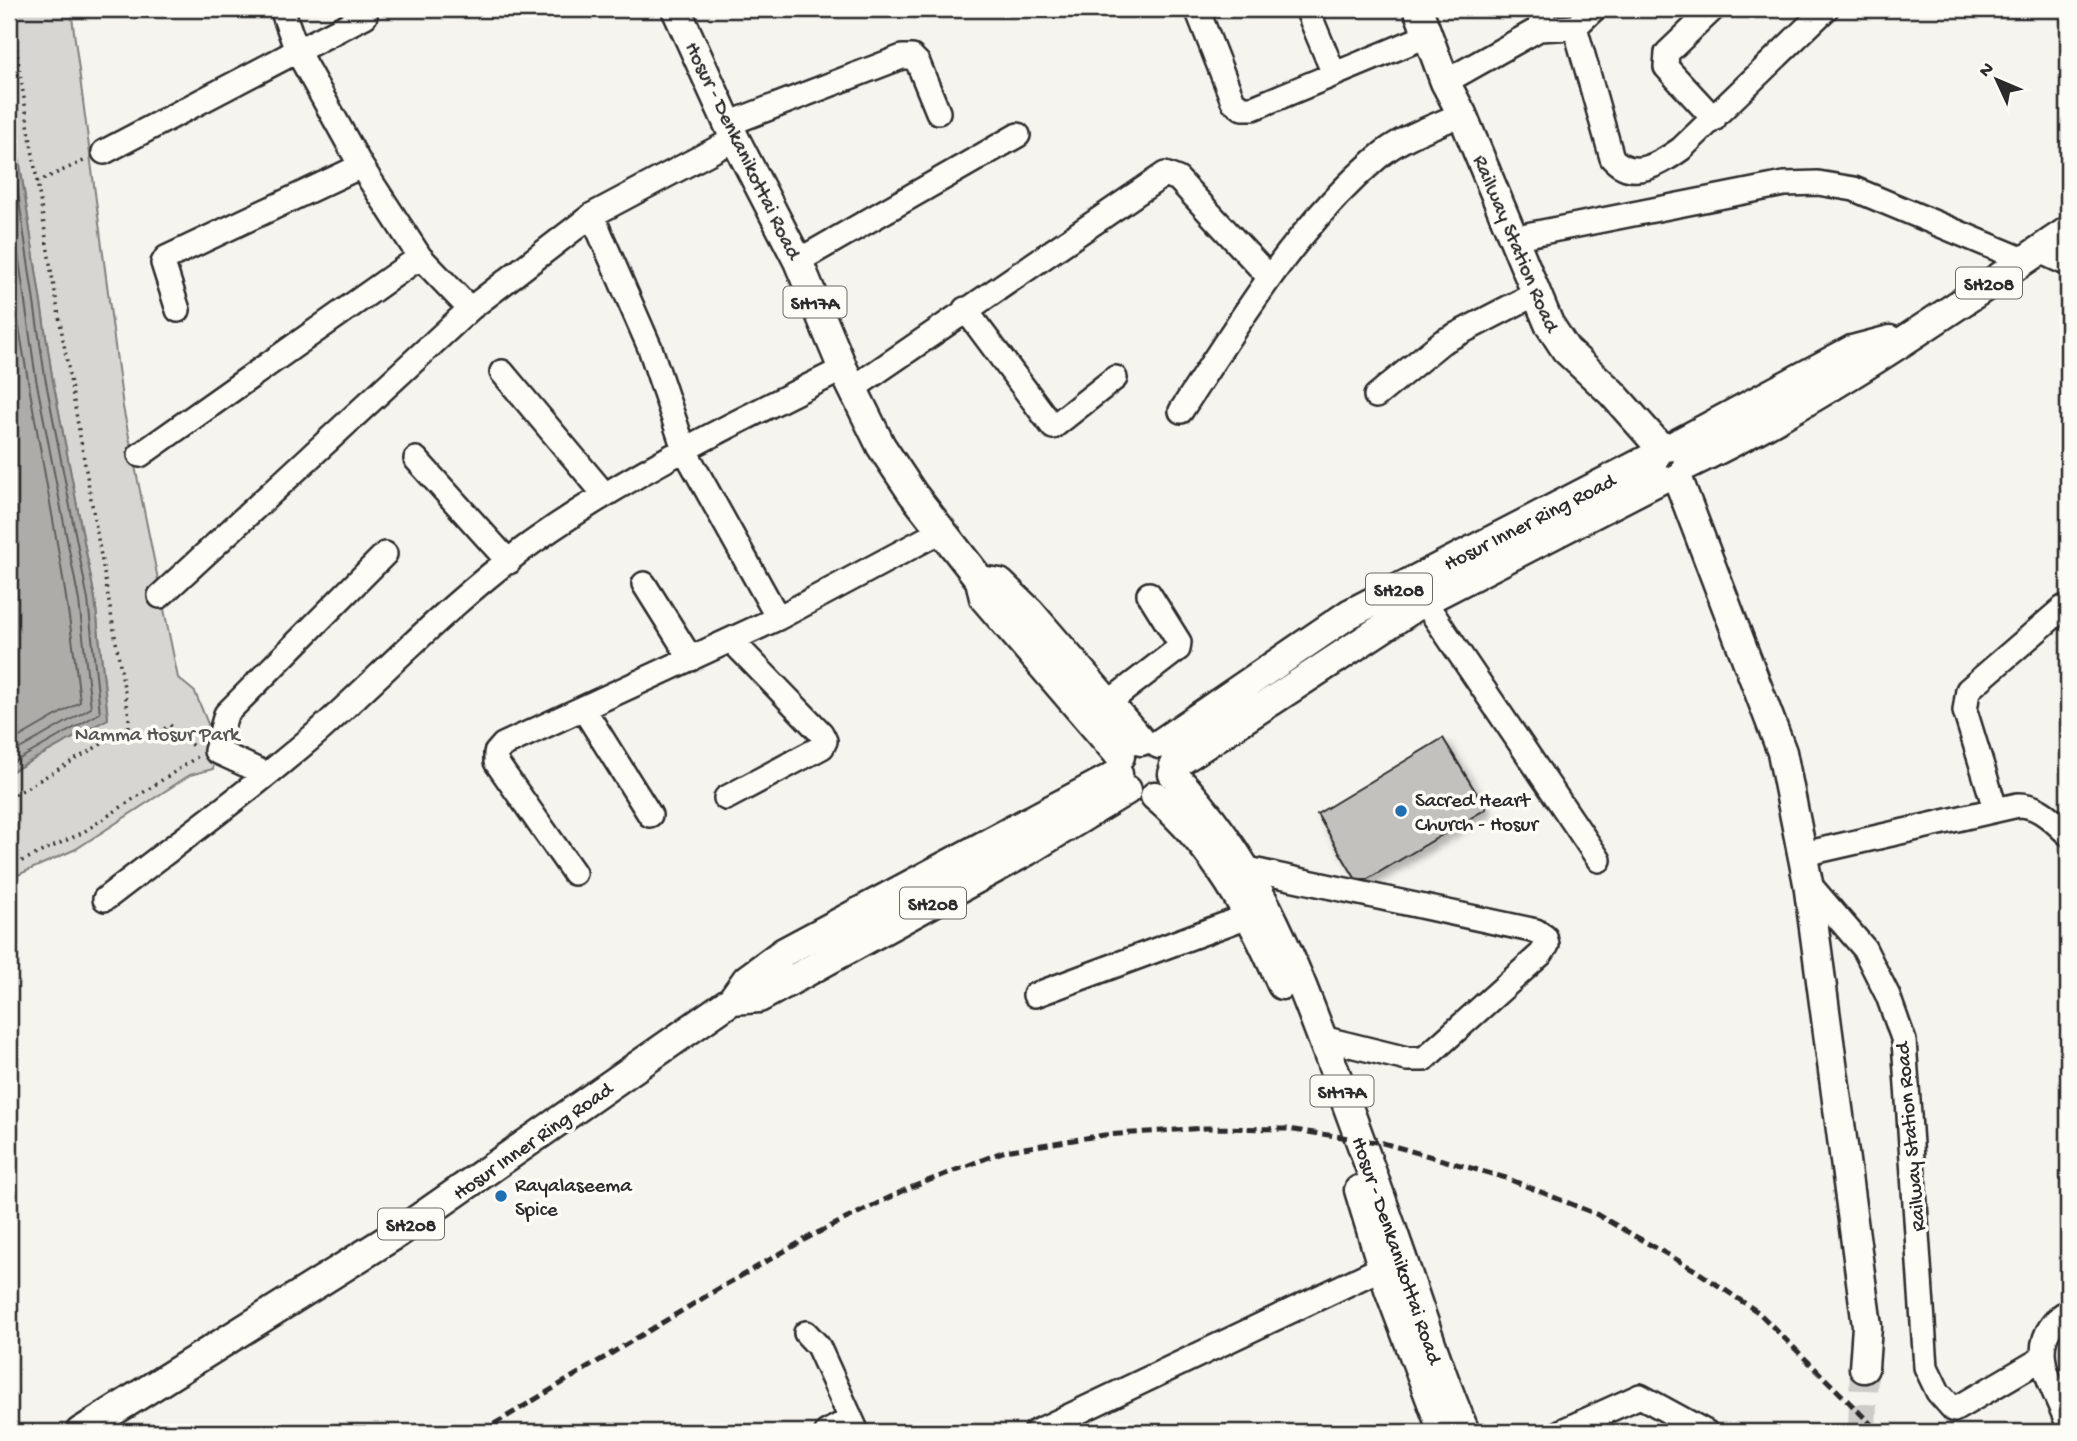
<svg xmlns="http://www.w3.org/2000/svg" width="2077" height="1441" viewBox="0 0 2077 1441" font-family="'Gochi Hand',sans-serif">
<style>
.green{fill:#d7d6d2;stroke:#81807e;stroke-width:2}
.water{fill:#adaca9;stroke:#797877;stroke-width:2}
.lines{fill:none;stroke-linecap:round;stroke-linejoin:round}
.shore{stroke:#5f5f5d;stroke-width:2}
.building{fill:#c2c1be;stroke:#2b2b2b;stroke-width:2;filter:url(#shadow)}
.major-tunnel{stroke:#cdccc8;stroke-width:28;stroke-dasharray:28 14;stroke-linecap:butt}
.minor-casing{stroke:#2b2b2b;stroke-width:28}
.major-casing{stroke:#2b2b2b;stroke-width:33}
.path{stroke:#2b2b2b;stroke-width:3.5;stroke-dasharray:2 5;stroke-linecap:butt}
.minor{stroke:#fdfcf7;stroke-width:23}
.major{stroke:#fdfcf7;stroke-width:28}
.rail{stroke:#2b2b2b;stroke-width:5;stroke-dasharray:10 5;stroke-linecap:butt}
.poi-dot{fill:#1f6fb2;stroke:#fdfcf7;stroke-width:2.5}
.labels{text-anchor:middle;stroke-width:7;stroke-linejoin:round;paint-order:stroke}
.shield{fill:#fdfcf7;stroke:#6a6a68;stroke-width:2}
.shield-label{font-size:19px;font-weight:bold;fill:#2b2b2b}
.street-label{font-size:21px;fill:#2b2b2b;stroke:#fdfcf7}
.park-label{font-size:21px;fill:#565655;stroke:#fdfcf7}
.poi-label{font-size:21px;fill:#2b2b2b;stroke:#fdfcf7;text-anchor:start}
</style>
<defs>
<filter id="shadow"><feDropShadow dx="6" dy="6" stdDeviation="3.5" flood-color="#0004"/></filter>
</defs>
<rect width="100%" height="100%" fill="#f5f4ef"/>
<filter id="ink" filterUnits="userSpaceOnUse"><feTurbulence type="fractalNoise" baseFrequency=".0143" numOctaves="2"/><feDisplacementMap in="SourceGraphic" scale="14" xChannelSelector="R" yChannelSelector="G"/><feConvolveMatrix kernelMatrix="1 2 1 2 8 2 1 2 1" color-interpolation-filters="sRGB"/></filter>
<g filter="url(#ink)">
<path class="green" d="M9 9H71L123 407 178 678 195 692 217 746 213 769 190 775 76 849 9 879V773L108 718 95 599 52 376 9 92Z"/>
<path class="water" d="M9 92 52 376 95 599 108 719 9 773Z"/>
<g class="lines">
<path class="shore" d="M9 132 45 377 88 600 100 713 9 765
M9 190 36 379 79 601 91 708 9 755
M9 263C30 410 64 555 80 702L9 743"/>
</g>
<path class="building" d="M1443 738 1486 809 1366 880 1355 878 1317 814Z"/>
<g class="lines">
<path class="major-tunnel" d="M1862 1432 1864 1368"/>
<g class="minor-casing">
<path id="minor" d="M1197 9 1233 101 1242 108H1253L1429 35
M1307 9 1334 74
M1713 9 1667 53 1666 67 1714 119
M365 16 297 51 361 166 420 257 470 309 592 215 735 139
M1575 27 1612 158C1633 181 1660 164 1681 149L1826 9
M1539 29 1544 9
M1445 82 1539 29 1575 27 1594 9
M728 124 902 57H912L918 63 938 112
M104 152 297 51 282 9
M592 215 650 348 684 449 778 618
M1512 238 1784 184 1818 183 1854 189 2024 260
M2039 251 2068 264
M798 261 1018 135
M965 309 1053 427 1115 378
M178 310 163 263 166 258 361 166
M502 372 605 495
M852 389 1165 174 1178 179 1269 277
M1376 396 1442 342 1535 294
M1181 411C1239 322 1295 228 1377 158 1401 137 1433 127 1462 114
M140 455 420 257
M416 459 509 562
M644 584 691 659
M160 596 470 309
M1424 601 1599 860
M1109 702 1178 649 1179 642 1149 594
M583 708 650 815
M266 774 216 751 226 714 385 554
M726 798 822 747 825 741 821 733 731 640
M1995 808 1965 711 1968 690 2063 608 2068 614
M1804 854 2018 805C2040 805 2053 821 2068 834
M1248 869 1536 931 1545 937 1547 945 1541 954 1424 1059H1407L1322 1038
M574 873 496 762V753L503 745 778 618 941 531
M1808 883 1864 948 1888 996 1904 1041 1926 1367 1938 1392 1954 1410 2043 1358
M105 899C176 844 250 791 318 732 389 668 455 598 533 542 630 473 737 422 843 369
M1035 995 1248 916
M2068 1311C2021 1342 2052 1382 2068 1424
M806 1333 818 1346 857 1432
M827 1432 851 1419
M1036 1432 1396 1261
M1560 1432 1640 1396 1706 1432"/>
</g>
<g class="major-casing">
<path id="major" d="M676 9 735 139 798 261 843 369 881 446 913 494 980 580 984 598 1120 756
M1418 9 1445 82 1462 114 1549 324 1566 350 1612 393 1661 448
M1652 461 1661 448 1673 446 1852 350 1890 340
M1687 465C1822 401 1944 314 2068 231
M1678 479 1782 752 1808 883 1867 1326 1864 1368
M980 580 1000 583 1029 611 1141 741
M1159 744 1349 614 1653 457
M1174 765 1424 601 1661 479
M1173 774C1256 862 1288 948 1330 1059 1355 1125 1379 1192 1402 1258 1422 1317 1441 1376 1465 1432
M1155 796C1215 846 1251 914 1282 985
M732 1000 759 998 1027 851 1127 790
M1359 1190 1389 1289 1443 1432
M80 1432 398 1233 732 1000 747 979 784 952 1118 774"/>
</g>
<path class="path" d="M37 182 86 160
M119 735 147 740 170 725 195 748
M9 798 129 728V716L52 276 10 9
M9 867 82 833 197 757"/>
<use href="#minor" class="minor"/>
<use href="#major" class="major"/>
<path class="rail" d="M481 1432 718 1289 811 1236 907 1189 1005 1151 1104 1135 1206 1128 1287 1129 1383 1143 1506 1178 1596 1214 1695 1270 1758 1312 1879 1432"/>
</g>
</g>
<g class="poi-dot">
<circle cx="1401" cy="811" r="7"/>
<circle cx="501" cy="1196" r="7"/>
</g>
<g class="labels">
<g class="shield">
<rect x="1956" y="267.5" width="66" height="31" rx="5"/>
<rect x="783.5" y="286.5" width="63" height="31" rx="5"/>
<rect x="1366" y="573.5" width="66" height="31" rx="5"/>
<rect x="900" y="887.5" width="66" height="31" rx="5"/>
<rect x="1310.5" y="1075.5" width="63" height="31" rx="5"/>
<rect x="378" y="1208.5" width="66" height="31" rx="5"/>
</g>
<g class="shield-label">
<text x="1989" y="290">SH208</text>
<text x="815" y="309">SH17A</text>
<text x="1399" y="596">SH208</text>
<text x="933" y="910">SH208</text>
<text x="1342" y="1098">SH17A</text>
<text x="411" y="1231">SH208</text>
</g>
<g class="street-label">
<text transform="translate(744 150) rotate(64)" y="7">Hosur - Denkanikottai Road</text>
<text transform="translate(1517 243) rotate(67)" y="7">Railway Station Road</text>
<text transform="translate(1529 521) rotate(-27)" y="7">Hosur Inner Ring Road</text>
<text transform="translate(1909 1137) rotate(-95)" y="7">Railway Station Road</text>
<text transform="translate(532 1140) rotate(-35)" y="7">Hosur Inner Ring Road</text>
<text transform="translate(1398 1250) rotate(71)" y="7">Hosur - Denkanikottai Road</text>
</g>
<g class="park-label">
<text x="157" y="740">Namma Hosur Park</text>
</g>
<g class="poi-label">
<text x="1415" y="806">Sacred Heart<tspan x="1415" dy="24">Church - Hosur</tspan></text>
<text x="515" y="1191">Rayalaseema<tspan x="515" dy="24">Spice</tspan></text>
</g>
</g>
<rect width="2077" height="1441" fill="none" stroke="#fdfcf7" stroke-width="35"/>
<rect x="18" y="18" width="2042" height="1406" fill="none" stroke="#2b2b2b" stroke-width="2.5" filter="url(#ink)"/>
<g transform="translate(1997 80) rotate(314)" stroke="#fdfcf7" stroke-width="5" paint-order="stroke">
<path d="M0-5L12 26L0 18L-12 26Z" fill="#2b2b2b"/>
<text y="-10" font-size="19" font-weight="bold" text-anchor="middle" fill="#2b2b2b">N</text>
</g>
</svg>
